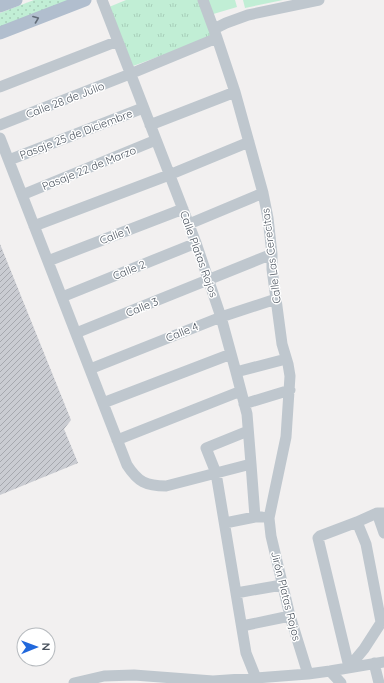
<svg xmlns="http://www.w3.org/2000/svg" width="384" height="683" viewBox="0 0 384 683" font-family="Quicksand,sans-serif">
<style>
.grass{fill:url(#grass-dots)}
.park{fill:url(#park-tufts)}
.pitch{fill:#c1eed5}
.building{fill:url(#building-hatch)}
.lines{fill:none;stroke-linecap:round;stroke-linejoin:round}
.minor{stroke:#bfc7ce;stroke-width:11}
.major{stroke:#b1bece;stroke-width:13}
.oneway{stroke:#636d79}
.labels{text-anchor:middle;stroke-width:3;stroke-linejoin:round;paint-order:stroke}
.street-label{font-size:11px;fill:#49525d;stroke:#fff}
</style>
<defs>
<pattern id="grass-dots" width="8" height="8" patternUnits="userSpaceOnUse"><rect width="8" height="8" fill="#c1eed5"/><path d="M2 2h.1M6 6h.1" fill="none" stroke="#a7ceb9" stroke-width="1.8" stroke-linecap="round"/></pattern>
<pattern id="park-tufts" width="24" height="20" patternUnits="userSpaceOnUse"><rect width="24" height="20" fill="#c1eed5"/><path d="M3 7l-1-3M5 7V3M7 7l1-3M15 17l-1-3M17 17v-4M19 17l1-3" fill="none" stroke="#a7ceb9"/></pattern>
<pattern id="building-hatch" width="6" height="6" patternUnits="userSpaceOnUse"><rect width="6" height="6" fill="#caccd2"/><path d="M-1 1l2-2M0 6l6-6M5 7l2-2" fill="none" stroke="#a6a8ae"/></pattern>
</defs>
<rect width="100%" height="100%" fill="#f2f0f0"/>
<path class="grass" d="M34 0H72L0 28V13Z"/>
<path class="park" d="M126 0H198L212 37 133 66 109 7Z"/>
<path class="pitch" d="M205 0H235L237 7 210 15Z
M243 0H283L245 8Z"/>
<path class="building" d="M0 244 71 420 64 429 78 463 0 495Z"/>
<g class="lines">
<path class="minor" d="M102 0 196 243 221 317 236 372 247 414 251 464 255 517
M203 0 217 38 235 92 263 193 268 218 272 254V269L282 344 288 364 290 376 286 437 269 518 271 536 290 616 308 674
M214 29 226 23 248 15 319 0
M0 87 118 41
M0 125 130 74 217 38
M150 125 235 92
M0 138 127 465C138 482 146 486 166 486L251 464
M9 160 143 108
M22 195 156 140
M189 224 263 193
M34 226 169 175 249 142
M48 261 183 209
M62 297 196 243
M76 333 272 254
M90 369 221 317 276 299
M236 372 286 359
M103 403 231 354
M244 404 290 390
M248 431 206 448 216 473 246 653 256 678
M117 440 241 391
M377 513 384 533
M357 522 366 544 381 622
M225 523 255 517H262
M236 593 282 585
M242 626 290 616
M374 663 379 683
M349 667 318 538 320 536 357 522 377 513H384
M349 667 364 649 384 618
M330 671 341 683
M74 683 104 676 134 675 213 681 256 678 308 674 330 671 384 662"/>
<path class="major" d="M0 6 16 0
M0 33 85 0"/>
</g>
<defs><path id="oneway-chevron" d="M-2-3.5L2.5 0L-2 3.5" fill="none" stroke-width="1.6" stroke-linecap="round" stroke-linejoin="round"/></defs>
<use class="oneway" href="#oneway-chevron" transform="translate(36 19) rotate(-21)"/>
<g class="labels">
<g class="street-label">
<text transform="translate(65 100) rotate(-21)" y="4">Calle 28 de Julio</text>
<text transform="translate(76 134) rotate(-21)" y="4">Pasaje 25 de Diciembre</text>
<text transform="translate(89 168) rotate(-22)" y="4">Pasaje 22 de Marzo</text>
<text transform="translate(115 235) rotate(-21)" y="4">Calle 1</text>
<text transform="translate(199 254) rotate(70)" y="4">Calle Platas Rojos</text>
<text transform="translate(271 256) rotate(-97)" y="4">Calle Las Cerecitas</text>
<text transform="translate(129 270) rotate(-22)" y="4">Calle 2</text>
<text transform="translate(142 307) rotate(-22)" y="4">Calle 3</text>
<text transform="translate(182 332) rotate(-22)" y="4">Calle 4</text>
<text transform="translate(286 596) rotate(76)" y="4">Jirón Platas Rojos</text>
</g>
</g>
<g transform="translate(36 647) rotate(89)"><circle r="19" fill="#ffffff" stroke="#b6babe"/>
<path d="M0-3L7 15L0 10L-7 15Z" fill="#2168dc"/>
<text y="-6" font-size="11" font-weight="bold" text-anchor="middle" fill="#49525d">N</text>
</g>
</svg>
